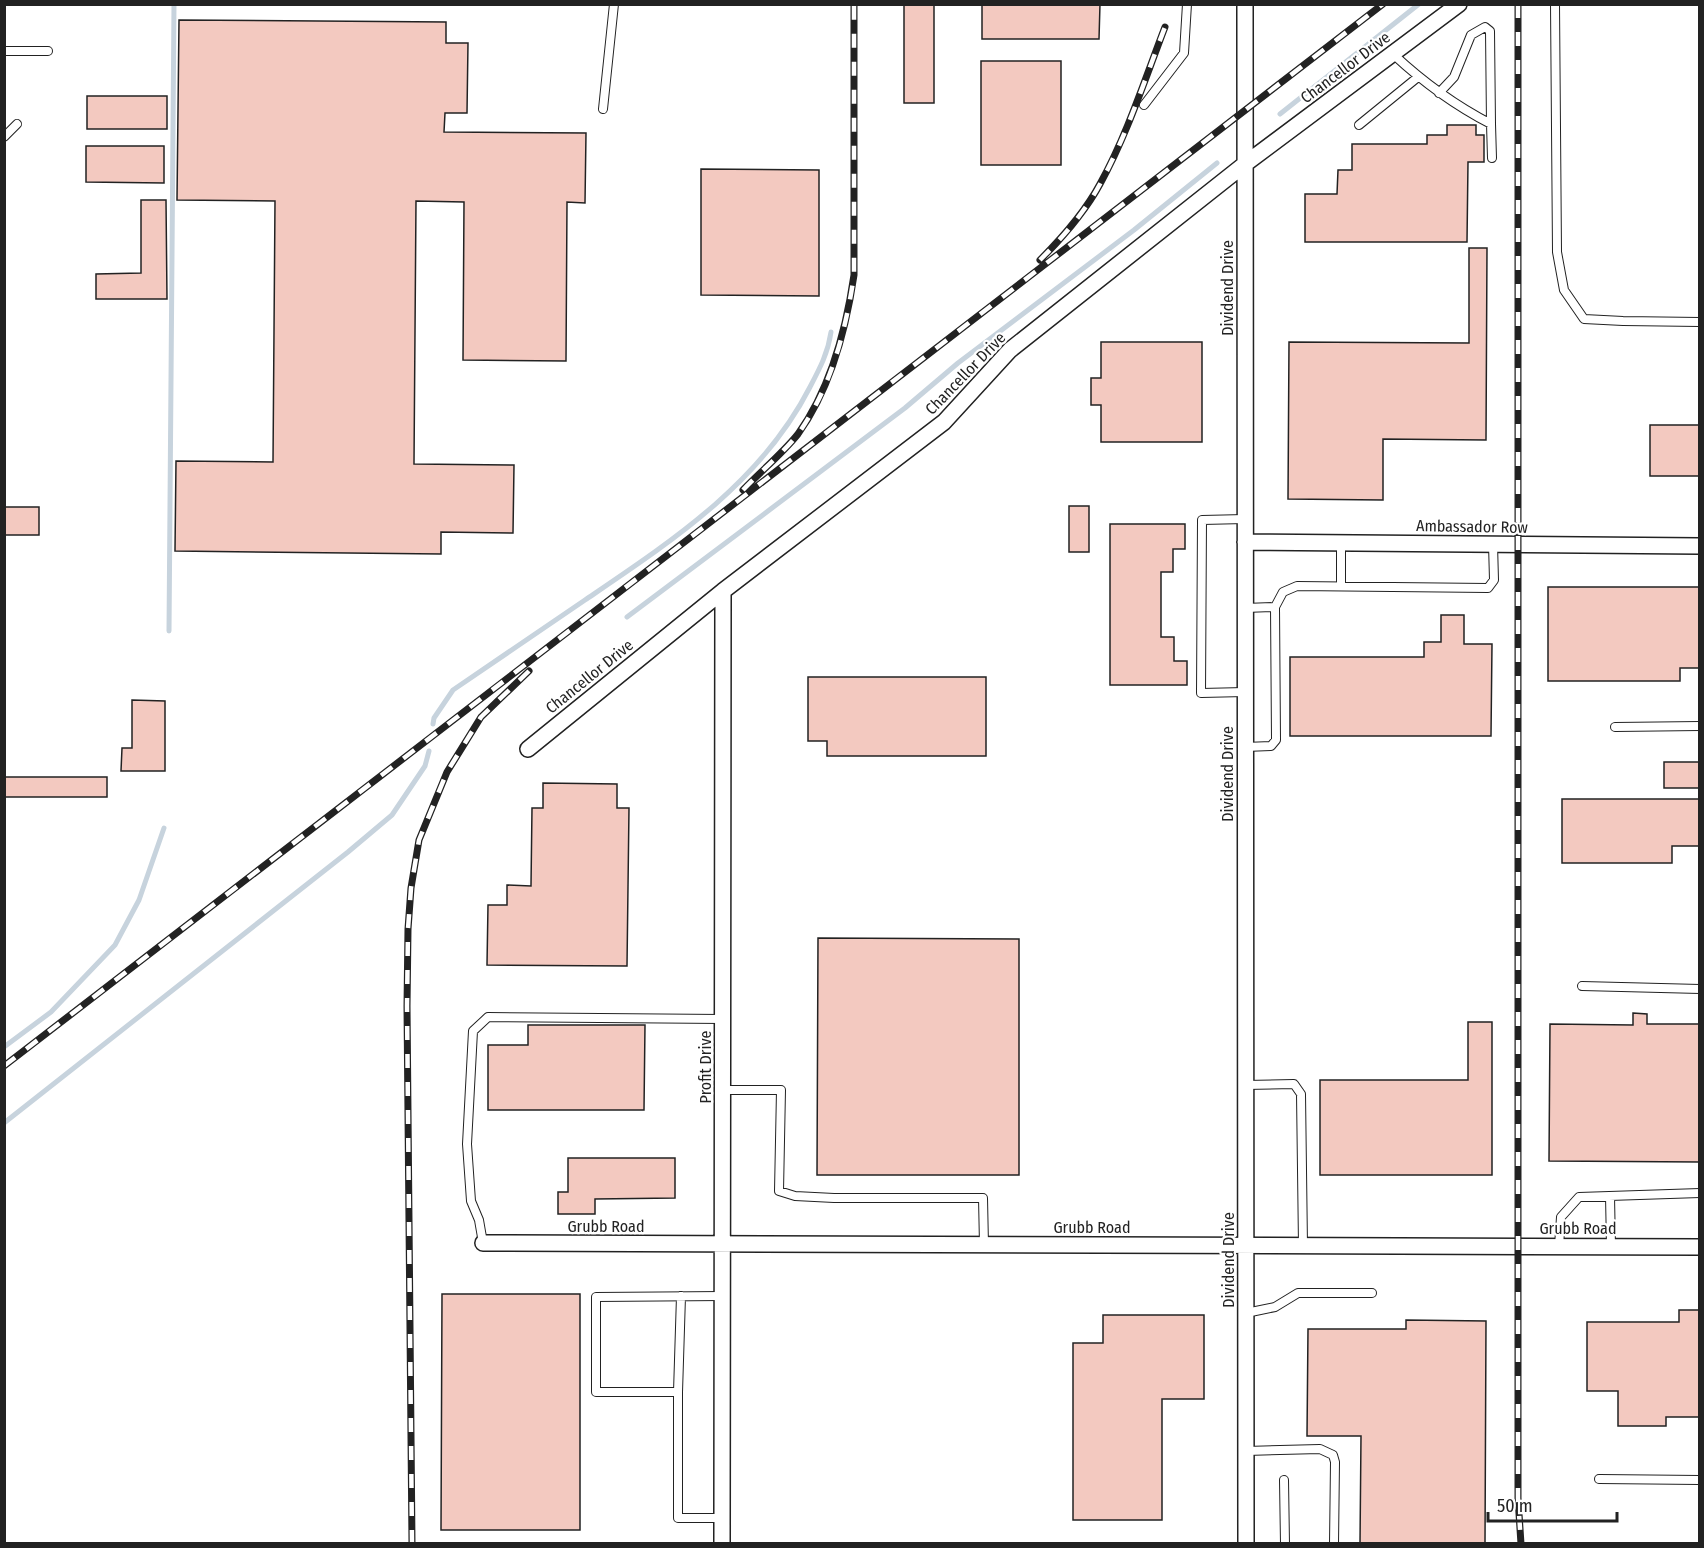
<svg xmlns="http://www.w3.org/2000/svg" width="1704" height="1548" viewBox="0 0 1704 1548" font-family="'Fira Sans Condensed',sans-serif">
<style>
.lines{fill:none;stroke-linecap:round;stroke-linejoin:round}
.stream{stroke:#c7d3dd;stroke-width:5}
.building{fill:#f3c9c0;stroke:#222;stroke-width:1.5}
.lane-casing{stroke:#222;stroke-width:10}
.street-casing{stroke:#222;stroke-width:18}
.lane{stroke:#fff;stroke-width:8}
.street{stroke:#fff;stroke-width:15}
.rail-casing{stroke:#222;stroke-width:7}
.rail{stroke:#fff;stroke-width:4.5;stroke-dasharray:14;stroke-linecap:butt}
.labels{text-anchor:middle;stroke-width:4.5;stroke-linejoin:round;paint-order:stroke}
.street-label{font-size:16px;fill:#222;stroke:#fff}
</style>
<rect width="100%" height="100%" fill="#fff"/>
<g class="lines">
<path class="stream" d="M1280 114 1419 4
M627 617 905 408 958 363 1134 230 1217 163
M169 631 174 4
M433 724 434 718 453 690C497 660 541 630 585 600 672 541 761 483 810 387 820 368 828 353 831 332
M4 1047 51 1012 115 945 139 900 164 828
M4 1123 348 852 392 815 425 766 429 751"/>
</g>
<path class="building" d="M904 4H934V103H904Z
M982 4H1100L1099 39H982Z
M179 20 446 22V43H468L467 113H445L444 132 586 133 585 203 567 202 566 361 463 360 464 202 416 201 414 464 514 465 513 533 441 532V554L175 551 176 461 273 462 275 201 177 200Z
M981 61H1061V165H981Z
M87 96H167V129H87Z
M1447 125H1476V135H1484V162H1468L1467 242H1305V194H1337L1338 170H1352V144H1427V135H1447Z
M86 146H164V183L86 182Z
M701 169 819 170V296L701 295Z
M141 200H166L167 299H96V274L141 273Z
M1469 248H1487L1486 440 1383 439V500L1288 499 1289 342 1469 343Z
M1101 342H1202V442H1101V405H1091V378H1101Z
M1650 425H1700V476H1650Z
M1069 506H1089V552H1069Z
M4 507H39V535H4Z
M1110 524H1185V549H1173V572H1161V637H1174V661H1187V685H1110Z
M1548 587H1700V668H1680V681H1548Z
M1441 615H1464V644H1492L1491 736H1290V657H1424V642H1441Z
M808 677H986V756H827V741H808Z
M132 700 165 701V771H121L122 748H132Z
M1664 762H1700V788H1664Z
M4 777H107V797H4Z
M543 783 617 784V808H629L627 966 487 965 488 905H507V885L531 886 532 808H543Z
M1562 799H1700V846H1672V863H1562Z
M818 938 1019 939V1175H817Z
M1633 1013 1647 1014V1024H1700V1162L1549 1161 1550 1024 1633 1025Z
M1468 1022H1492V1175H1320V1080H1468Z
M528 1025H645L644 1110H488V1045H528Z
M568 1158H675V1198L595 1199V1214H558V1192H568Z
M442 1294H580V1530H441Z
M1679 1310H1700V1417H1666V1426H1618V1391H1587V1322H1679Z
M1103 1315H1204V1399H1162V1520H1073V1343H1103Z
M1406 1320 1486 1321 1485 1544H1360L1361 1436H1307L1308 1329H1406Z"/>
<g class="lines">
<g class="lane-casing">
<path id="lane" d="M1555 4 1557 252 1564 290 1584 319 1623 321 1700 322
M4 51H48
M1393 54C1423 82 1454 105 1491 124L1492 158
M1439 93 1454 77 1471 35 1485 27 1490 31 1491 124
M1144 105 1184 53 1187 4
M603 109 614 4
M1359 125 1418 77
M4 137 17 124
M1245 519 1202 520 1201 693 1245 692
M1341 586V543
M1245 608 1275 607
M1615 727 1700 726
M1245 747 1271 746 1276 740 1275 607 1283 592 1297 586 1488 588 1494 580 1493 544
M1582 986 1700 989
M1245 1085 1294 1084 1301 1094 1303 1246
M723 1090H781L779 1191 795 1196 834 1198H983L984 1245
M1610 1196 1611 1246
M483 1243 479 1220 471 1201 467 1144 473 1031 488 1017 723 1019
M1559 1246 1561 1217 1579 1197 1700 1193
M1246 1313 1275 1307 1298 1293H1372
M678 1392 681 1296
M1246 1451 1320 1449 1333 1455 1335 1462 1334 1544
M1599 1479 1700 1480
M1284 1480 1285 1544
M722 1518H678V1392H596V1297L723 1296"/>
</g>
<g class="street-casing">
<path id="street" d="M1245 4 1246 1544
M1245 542 1700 546
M528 749 723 591 944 422 1010 350 1245 164 1459 4
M483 1243 1700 1247
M722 1544 723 591"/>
</g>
<use href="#lane" class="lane"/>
<use href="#street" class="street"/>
<g class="rail-casing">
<path id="rail" d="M1518 4V1498L1521 1544
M1040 260C1062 238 1085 212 1100 184 1127 135 1145 79 1165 27
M743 490C760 472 783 453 798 434 831 388 846 330 854 275V4
M4 1066 1383 4
M412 1544 407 1006 408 929 411 888 419 840 447 772 481 717 529 671"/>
</g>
<use href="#rail" class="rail"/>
</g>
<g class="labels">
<g class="street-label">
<text transform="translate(1345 67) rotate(-37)" y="6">Chancellor Drive</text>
<text transform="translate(1227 288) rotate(-90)" y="6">Dividend Drive</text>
<text transform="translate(965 373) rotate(-46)" y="6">Chancellor Drive</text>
<text transform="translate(1472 526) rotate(1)" y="6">Ambassador Row</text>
<text transform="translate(589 676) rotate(-39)" y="6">Chancellor Drive</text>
<text transform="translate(1227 774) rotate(-90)" y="6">Dividend Drive</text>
<text transform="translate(705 1067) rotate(-90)" y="6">Profit Drive</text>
<text x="606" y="1232">Grubb Road</text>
<text x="1092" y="1233">Grubb Road</text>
<text x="1578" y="1234">Grubb Road</text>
<text transform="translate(1228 1260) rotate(-90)" y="6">Dividend Drive</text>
</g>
</g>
<rect width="1704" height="1548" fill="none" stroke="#222222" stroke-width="12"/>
<path d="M1488 1512v9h129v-9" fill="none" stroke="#222222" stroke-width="3"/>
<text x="1497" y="1512" font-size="18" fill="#222222" stroke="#ffffff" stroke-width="4.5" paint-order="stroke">50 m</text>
</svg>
